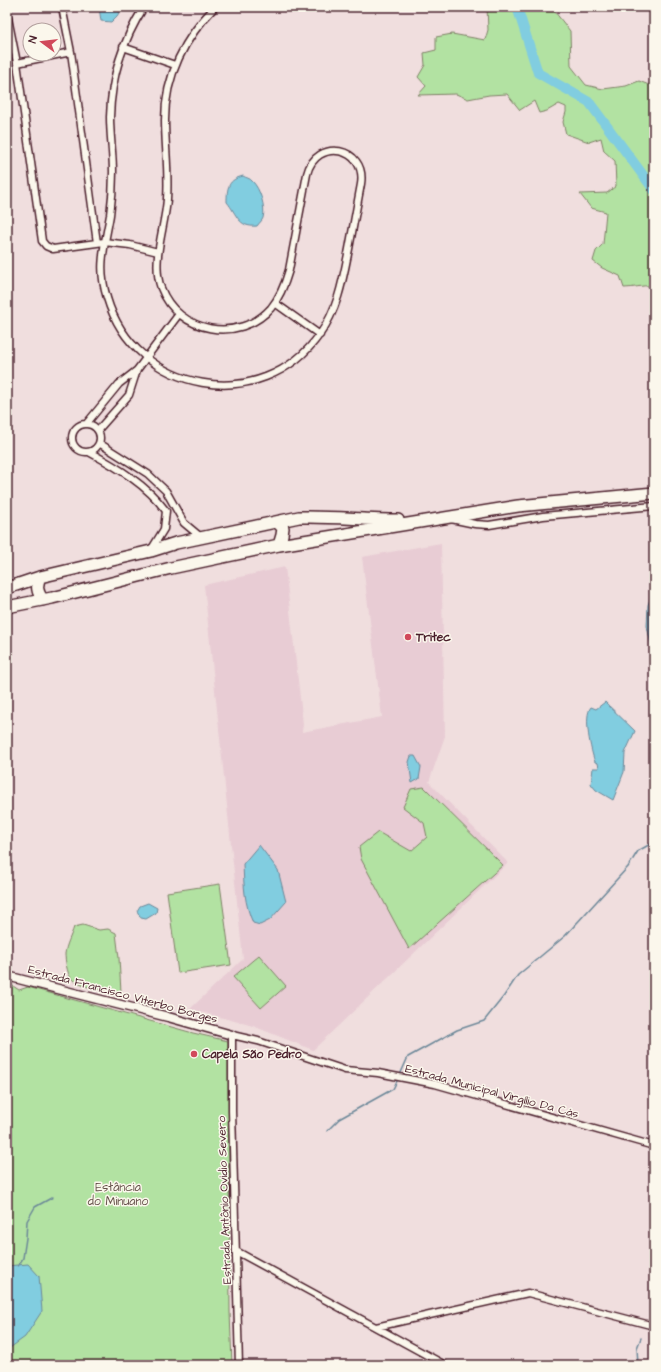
<svg xmlns="http://www.w3.org/2000/svg" width="661" height="1372" viewBox="0 0 661 1372" font-family="'Architects Daughter',sans-serif">
<style>
.built{fill:#e8ccd4}
.green{fill:#b2e2a2;stroke:#7e8066}
.water{fill:#81cde0;stroke:#6b8798}
.lines{fill:none;stroke-linecap:round;stroke-linejoin:round}
.stream{stroke:#6b8798;stroke-width:1.5}
.river{stroke:#81cde0;stroke-width:10}
.minor-casing{stroke:#4a1f2b;stroke-width:9}
.tertiary-casing{stroke:#4a1f2b;stroke-width:11}
.trunk-casing{stroke:#4a1f2b;stroke-width:14}
.minor{stroke:#fbf7ec;stroke-width:6}
.tertiary{stroke:#fbf7ec;stroke-width:8}
.trunk{stroke:#fbf7ec;stroke-width:11}
.poi-dot{fill:#d1495b;stroke:#fbf7ec;stroke-width:1.5}
.labels{text-anchor:middle;stroke-width:3;stroke-linejoin:round;paint-order:stroke}
.poi-label{font-size:12px;font-weight:bold;fill:#4a1f2b;stroke:#fbf7ec;text-anchor:start}
.street-label{font-size:12px;fill:#4a1f2b;stroke:#fbf7ec}
.park-label{font-size:12px;fill:#645049;stroke:#fbf7ec}
</style>
<rect width="100%" height="100%" fill="#f0dede"/>
<filter id="ink" filterUnits="userSpaceOnUse"><feTurbulence type="fractalNoise" baseFrequency=".025" numOctaves="2"/><feDisplacementMap in="SourceGraphic" scale="8" xChannelSelector="R" yChannelSelector="G"/><feConvolveMatrix kernelMatrix="1 2 1 2 8 2 1 2 1" color-interpolation-filters="sRGB"/></filter>
<g filter="url(#ink)">
<path class="built" d="M441 543 445 736 429 782 508 863 313 1050 253 1026 190 1009 243 959 204 585 285 567 303 724 302 732 382 717 362 557Z"/>
<path class="green" d="M487 7H554L555 12 570 31 571 66 586 85 603 89 626 86 639 81 649 85 654 77V285L651 286C642 285 634 288 624 288L620 276 602 268 593 261 596 251 603 244 606 212 591 208 580 194 607 193 616 186 615 161 604 151 601 138 589 142 566 134 563 122 566 112V107L559 104 547 111 539 113 534 101 520 110 507 94 489 95 468 99 456 94 418 95 426 86 418 77 425 65 424 53 436 50V37L452 34 485 40 488 30Z
M424 787 503 865 409 949 361 859 359 847 378 832 411 851 427 837 424 823 403 807 411 789Z
M220 884 231 965 178 973 167 892Z
M83 925 99 930 108 929 116 933 119 958 121 992C109 991 78 988 71 978 67 973 65 959 65 954 66 945 71 936 74 927Z
M259 955 286 986 261 1008 233 977Z
M7 982 19 990 28 987 193 1033 228 1041 230 1312 232 1365H7Z"/>
<path class="water" d="M99 7H123L117 16 111 22 101 21Z
M243 176C246 178 250 178 252 181 260 188 266 208 263 218 262 221 259 223 257 226 238 228 237 214 227 202 227 187 228 180 243 176Z
M654 588V659L647 626 648 605Z
M605 702 635 731 625 753 624 772 613 800 596 790 591 784 593 768H599L598 763 595 762C591 752 583 716 591 707L596 709Z
M411 756H415L421 767 419 779 412 783 409 762Z
M259 845 278 870 286 902 270 920 260 925 253 923C244 903 244 886 243 864Z
M148 903 157 908 156 913 146 919 141 918 137 911 140 906Z
M28 1264 39 1276 42 1311 25 1337 7 1350V1266Z"/>
<g class="lines">
<path class="stream" d="M400 1075 408 1057 457 1030 484 1021 504 996 518 975 565 936 628 867 638 851 654 842
M327 1131 339 1119 393 1089 398 1079
M18 1266 23 1258 26 1238 27 1221 35 1207 53 1197
M638 1365 637 1348 641 1338"/>
<path class="river" d="M517 7 538 73 589 102 654 190"/>
<g class="minor-casing">
<path id="minor" d="M62 7 71 52 97 243
M144 7C123 40 111 78 110 117 110 135 113 154 113 172 113 186 112 201 110 215 105 245 97 267 107 298 135 393 262 417 320 334 338 309 343 279 349 249 353 227 357 206 361 184 367 147 316 137 307 174L289 270C285 284 280 297 271 308 239 344 178 333 161 288 151 261 165 228 167 199 169 172 165 146 165 120 165 76 185 37 215 7
M7 13 17 63 42 241 46 246 53 249 104 242 130 245 158 252
M123 47 175 65
M17 63 71 52
M275 303 320 335
M87 423 119 384 137 370 179 314
M72 438a14 14 0 1 1 28 0a14 14 0 1 1-28 0Z
M98 430 129 395 137 370
M99 443 148 474 166 491 184 523 202 538
M89 452C117 467 147 485 166 511L164 529 151 550
M451 519 475 524 489 525 543 516 654 506
M236 1251 445 1365
M376 1327 528 1293 654 1326
M239 1365 232 1111V1035L258 1041 345 1070 378 1073 435 1084 654 1146"/>
</g>
<g class="tertiary-casing">
<path id="tertiary" d="M7 976 168 1017 232 1035"/>
</g>
<g class="trunk-casing">
<path id="trunk" d="M277 522 283 528 282 535 279 545
M40 577C36 586 37 592 43 600
M7 588 40 577 151 551 176 543 299 517C332 516 365 520 398 520
M7 607 52 598 171 568 279 545 518 506 654 493"/>
</g>
<use href="#minor" class="minor"/>
<use href="#tertiary" class="tertiary"/>
<use href="#trunk" class="trunk"/>
</g>
</g>
<g class="poi-dot">
<circle cx="408" cy="637" r="4"/>
<circle cx="194" cy="1054" r="4"/>
</g>
<g class="labels">
<g class="poi-label">
<text x="416" y="641">Tritec</text>
<text x="202" y="1058">Capela São Pedro</text>
</g>
<g class="street-label">
<text transform="translate(123 994) rotate(15)" y="4">Estrada Francisco Viterbo Borges</text>
<text transform="translate(492 1091) rotate(15)" y="4">Estrada Municipal Virgílio Da Cás</text>
<text transform="translate(224 1200) rotate(-92)" y="4">Estrada Antônio Ovidio Severo</text>
</g>
<g class="park-label">
<text x="118" y="1191">Estância<tspan x="118" dy="14">do Minuano</tspan></text>
</g>
</g>
<rect width="661" height="1372" fill="none" stroke="#fbf7ec" stroke-width="24"/>
<rect x="12" y="12" width="637" height="1348" fill="none" stroke="#4a1f2b" stroke-width="1.5" filter="url(#ink)"/>
<g transform="translate(42 42) rotate(285)"><circle r="19" fill="#fbf7ec" stroke="#b4a19f"/>
<path d="M0-3L7 15L0 10L-7 15Z" fill="#d1495b"/>
<text y="-6" font-size="11" font-weight="bold" text-anchor="middle" fill="#4a1f2b">N</text>
</g>
</svg>
